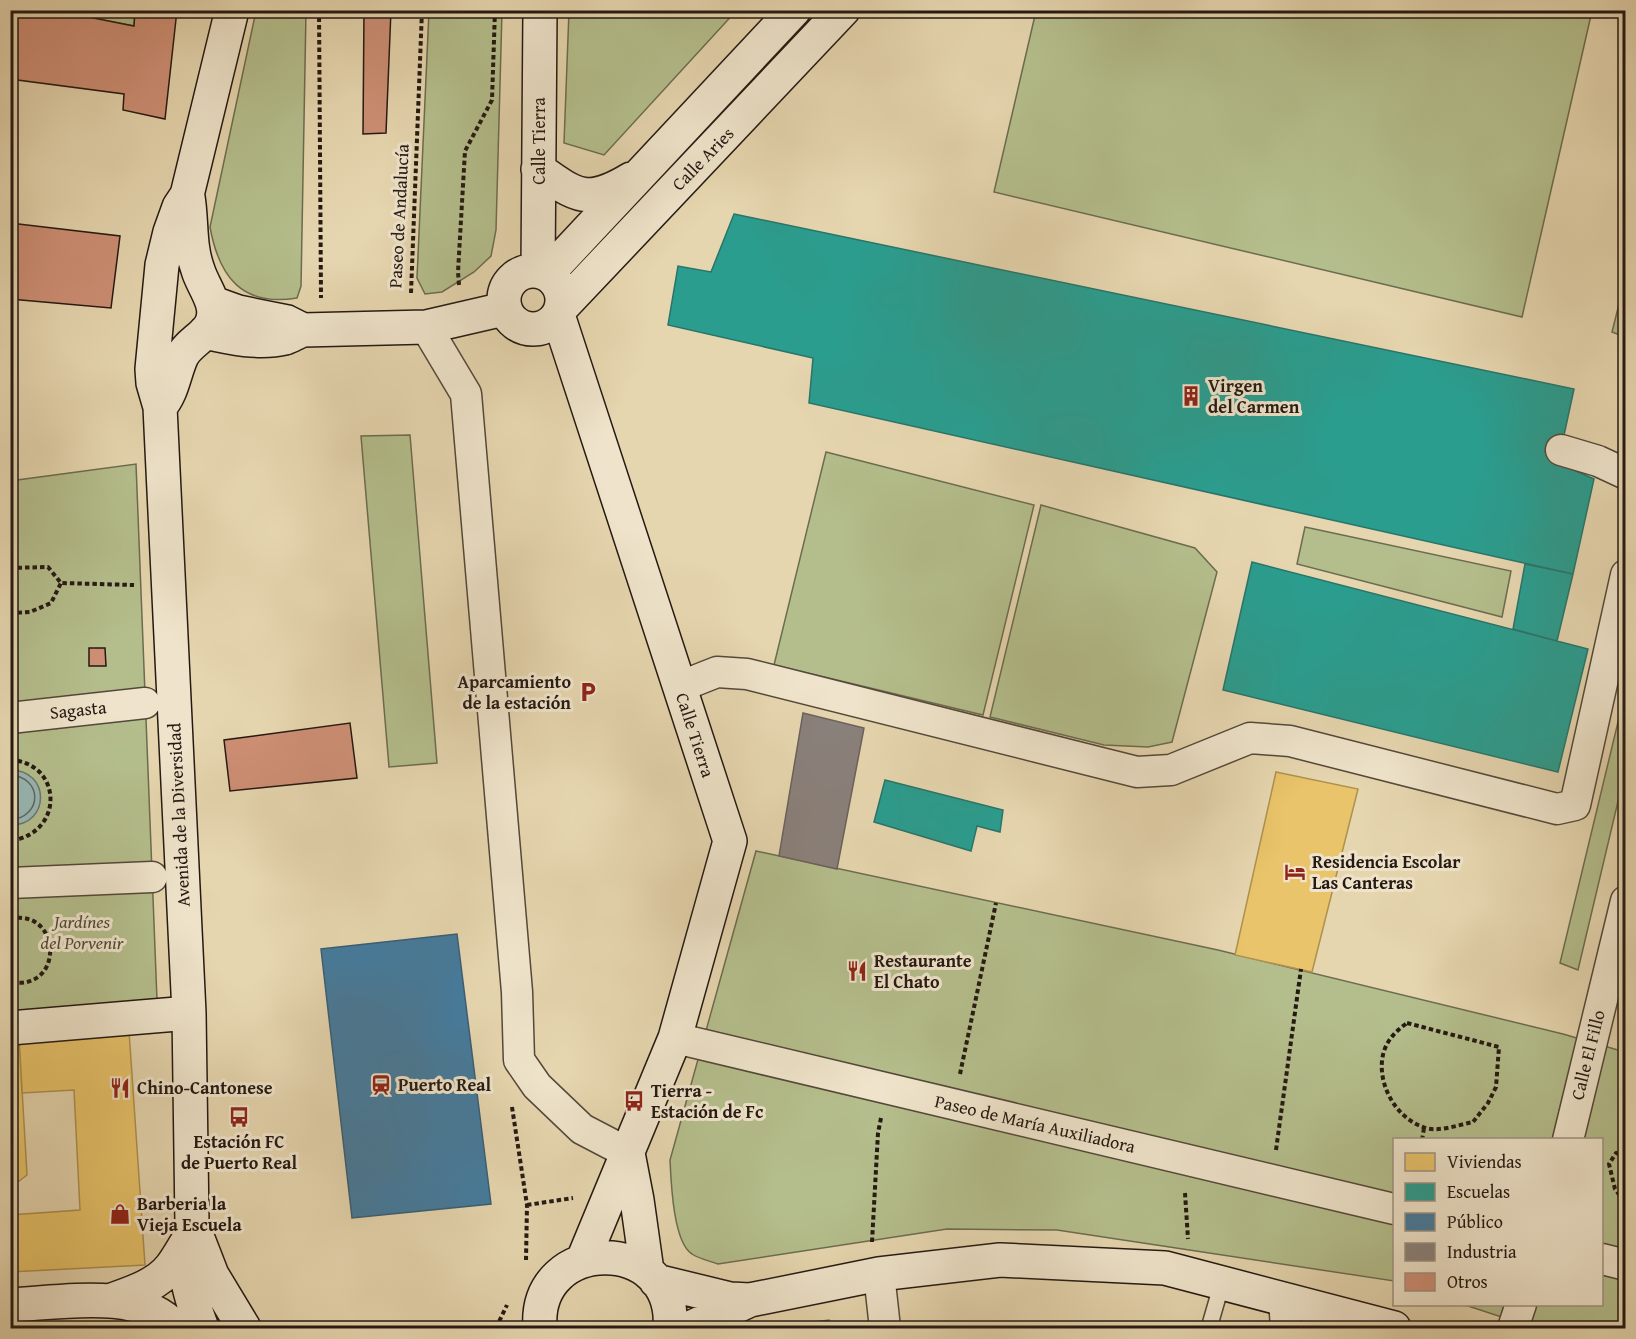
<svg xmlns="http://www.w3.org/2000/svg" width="1636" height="1339" viewBox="0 0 1636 1339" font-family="'Gentium Book Plus',serif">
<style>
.green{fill:#b4be8c;stroke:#6c6c50;stroke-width:1.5}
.water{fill:#98b7b3;stroke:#6a7873;stroke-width:1.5}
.homes{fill:#e9c46a;stroke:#ae9150;stroke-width:1.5}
.schools{fill:#2a9d8f;stroke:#28756a;stroke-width:1.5}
.public{fill:#457b9d;stroke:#3b5e74;stroke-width:1.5}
.industry{fill:#8a817c;stroke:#6b625c;stroke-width:1.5}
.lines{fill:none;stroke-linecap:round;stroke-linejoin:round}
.shore{stroke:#5e6863;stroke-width:1.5}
.building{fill:#ce8f75;stroke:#241913;stroke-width:1.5}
.lane-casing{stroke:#54483a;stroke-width:18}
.street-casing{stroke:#54483a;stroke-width:33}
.secondary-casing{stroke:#241913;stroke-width:36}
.path{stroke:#241913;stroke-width:4;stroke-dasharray:4.5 3;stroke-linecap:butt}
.lane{stroke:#efe4cb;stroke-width:15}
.street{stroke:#efe4cb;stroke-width:30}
.secondary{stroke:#efe4cb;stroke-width:33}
.labels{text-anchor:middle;stroke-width:6;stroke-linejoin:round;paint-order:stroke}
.street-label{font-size:18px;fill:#241913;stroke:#efe4cb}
.poi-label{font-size:18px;font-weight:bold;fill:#241913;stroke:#efe4cb;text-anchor:start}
.park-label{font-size:18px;font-style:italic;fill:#4f4b37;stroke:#efe4cb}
</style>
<rect width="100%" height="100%" fill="#e6d6af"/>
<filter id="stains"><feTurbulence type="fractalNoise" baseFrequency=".00333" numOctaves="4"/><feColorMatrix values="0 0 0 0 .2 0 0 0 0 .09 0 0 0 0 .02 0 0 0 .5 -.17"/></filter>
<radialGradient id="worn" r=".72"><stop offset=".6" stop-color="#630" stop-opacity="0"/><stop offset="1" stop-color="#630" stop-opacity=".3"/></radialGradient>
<path class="green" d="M78 11H135L134 26 78 15Z
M256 11H306L301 286 297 298C242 307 219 277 210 227Z
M429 11H502L496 230 491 256 474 272 442 292 425 294 417 278Z
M569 11V10L736 11 604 155 564 143Z
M1036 11H1592L1522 317 994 192Z
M1625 280V337L1612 332Z
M410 435 437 763 389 767 361 436Z
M826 452 1034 505 983 715 774 665Z
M136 464 157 1000 11 1011 10 481Z
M1041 505 1195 548 1217 572 1172 742 1148 747 1104 745 990 717Z
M1305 527 1511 571 1502 617 1297 564Z
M1625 693V772L1578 970 1560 963Z
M756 851 1218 950 1563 1034 1625 1052V1328H1535L1465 1305 1602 1304V1140H1394V1281L1057 1230 947 1229 718 1264C710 1261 699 1259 692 1254 673 1242 671 1181 670 1160Z
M829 1320 830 1328H768Z"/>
<path class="water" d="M10 770C51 770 50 825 11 825Z"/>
<path class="homes" d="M1276 772 1358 789 1312 972 1235 955Z
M129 1031 145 1265 10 1272V1215L80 1210 74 1090 22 1093 19 1037Z
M19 1037 27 1175 10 1188V1038Z"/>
<path class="schools" d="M734 214 1574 389 1558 463 1594 479 1573 574 809 403 813 358 668 325 678 266 711 272Z
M1252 562 1588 649 1558 772 1223 690Z
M1525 564 1573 574 1557 641 1513 629Z
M885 780 1003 810 1000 832 977 826 971 851 874 822Z"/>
<path class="public" d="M457 934 491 1204 352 1218 321 949Z"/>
<path class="industry" d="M803 713 864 728 837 869 779 856Z"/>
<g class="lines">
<path class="shore" d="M10 775C43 777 43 817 10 820"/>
</g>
<path class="building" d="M11 10H78V15L134 26 135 10H177L165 119 123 110 124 94 10 79Z
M364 10H391L386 133 363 134Z
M10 223 120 236 111 308 10 299Z
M89 648H105L106 666H89Z
M350 723 357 778 230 791 224 740Z"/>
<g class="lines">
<g class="lane-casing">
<path id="lane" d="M1209 1328 1222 1283"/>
</g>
<g class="street-casing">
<path id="street" d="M426 327 466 394 517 992 519 1060 537 1086 582 1129 628 1153
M1561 450 1598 461 1626 474
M679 687 717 672 747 674 1137 772 1171 770 1250 738 1290 741 1557 809 1575 805 1626 575
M10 718 145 703
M10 883 152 877
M675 1038 1394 1209
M1568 1140 1626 901
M1602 1259 1626 1265
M879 1274 885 1328
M1284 1299 1286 1328
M1513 1328 1521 1304"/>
</g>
<g class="secondary-casing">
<path id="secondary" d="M538 169C577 197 588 205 631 179
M504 300a29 29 0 1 1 58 0a29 29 0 1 1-58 0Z
M538 271 540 10
M547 274 794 10
M213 303 238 312 287 322 299 328
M562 307 843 10
M558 315 730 841 675 1038 583 1260
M205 332C230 338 260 344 285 338 291 336 297 332 303 330L426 327 504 309
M160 407C173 392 174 373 182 356 189 342 207 336 212 322 219 304 203 287 198 270 189 246 192 221 188 197
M10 1028 189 1013
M628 1153 637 1200 647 1271
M193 1226 212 1275 244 1328
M656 1281 730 1299 750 1300 879 1274 1000 1260 1165 1268 1394 1328
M112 1300C132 1293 157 1285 171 1267 177 1259 182 1250 187 1242
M10 1305C59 1303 141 1287 175 1328
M202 1328C187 1288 181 1266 192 1224L189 1013 160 407 153 383 152 369 162 265 170 232 179 207 187 195 232 10
M540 1328C533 1235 677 1234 670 1328
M690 1328 750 1300"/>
</g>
<path class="path" d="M319 10 321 298
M459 285 458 272 465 151 492 100 495 10
M411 293 422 10
M10 568 48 567 61 583 134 585
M10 613 30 612 51 603 61 583
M10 760C62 762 66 833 10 841
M10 919C61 907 66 992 10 982
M1407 1023 1499 1047 1496 1087 1488 1103 1473 1122C1458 1125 1437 1133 1423 1127 1394 1117 1375 1080 1384 1051 1388 1039 1397 1030 1407 1023Z
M960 1074 996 903
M512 1107 527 1205 526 1260
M1422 1140 1424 1128
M1276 1150 1301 969
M1626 1156 1616 1153 1609 1164 1615 1189 1626 1204
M1185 1193 1188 1239
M527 1205 573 1198
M872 1242 878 1133 881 1118
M496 1328 507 1305"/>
<use href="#lane" class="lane"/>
<use href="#street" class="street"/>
<use href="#secondary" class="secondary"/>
</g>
<defs>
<g id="building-bare" transform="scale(1.62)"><path d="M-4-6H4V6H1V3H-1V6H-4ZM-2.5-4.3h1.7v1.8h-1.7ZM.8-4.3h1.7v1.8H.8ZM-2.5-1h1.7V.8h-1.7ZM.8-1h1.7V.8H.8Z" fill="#8f2418" stroke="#efe4cb" stroke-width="2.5" paint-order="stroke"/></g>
<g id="parking-bare" transform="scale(1.62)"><path d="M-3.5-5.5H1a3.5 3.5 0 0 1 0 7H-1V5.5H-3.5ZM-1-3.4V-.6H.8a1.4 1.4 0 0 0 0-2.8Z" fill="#8f2418" stroke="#efe4cb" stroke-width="2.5" paint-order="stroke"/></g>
<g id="hotel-bare" transform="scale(1.62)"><path d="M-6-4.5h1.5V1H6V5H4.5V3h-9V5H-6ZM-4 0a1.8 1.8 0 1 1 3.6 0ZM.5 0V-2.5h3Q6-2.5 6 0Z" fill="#8f2418" stroke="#efe4cb" stroke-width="2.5" paint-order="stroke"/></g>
<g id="restaurant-bare" transform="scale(1.62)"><path d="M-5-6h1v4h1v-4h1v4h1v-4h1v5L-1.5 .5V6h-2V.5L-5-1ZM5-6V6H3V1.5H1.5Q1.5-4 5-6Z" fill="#8f2418" stroke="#efe4cb" stroke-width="2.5" paint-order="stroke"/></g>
<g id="station-bare" transform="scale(1.62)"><path d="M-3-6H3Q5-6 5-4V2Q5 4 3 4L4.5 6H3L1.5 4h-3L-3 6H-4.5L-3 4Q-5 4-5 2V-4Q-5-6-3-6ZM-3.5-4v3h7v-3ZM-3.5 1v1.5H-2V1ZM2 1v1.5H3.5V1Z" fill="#8f2418" stroke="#efe4cb" stroke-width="2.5" paint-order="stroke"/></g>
<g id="bus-bare" transform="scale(1.62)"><path d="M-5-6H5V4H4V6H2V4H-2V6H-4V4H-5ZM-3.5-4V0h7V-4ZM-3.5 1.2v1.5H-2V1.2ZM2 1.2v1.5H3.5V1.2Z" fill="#8f2418" stroke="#efe4cb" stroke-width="2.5" paint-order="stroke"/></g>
<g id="shop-bare" transform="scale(1.62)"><path d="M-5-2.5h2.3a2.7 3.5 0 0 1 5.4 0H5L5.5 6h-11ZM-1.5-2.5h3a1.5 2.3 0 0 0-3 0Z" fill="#8f2418" stroke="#efe4cb" stroke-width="2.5" paint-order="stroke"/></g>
</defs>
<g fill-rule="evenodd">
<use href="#building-bare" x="1191" y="396"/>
<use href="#parking-bare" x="588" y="692"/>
<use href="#hotel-bare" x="1295" y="872"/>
<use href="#restaurant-bare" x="857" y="971"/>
<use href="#station-bare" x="381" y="1085"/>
<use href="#restaurant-bare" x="120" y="1088"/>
<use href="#bus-bare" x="634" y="1101"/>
<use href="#bus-bare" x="239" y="1117"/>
<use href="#shop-bare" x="120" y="1214"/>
</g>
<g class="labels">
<g class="street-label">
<text transform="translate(539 141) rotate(-90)" y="6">Calle Tierra</text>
<text transform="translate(703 159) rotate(-46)" y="6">Calle Aries</text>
<text transform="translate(399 216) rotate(-87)" y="6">Paseo de Andalucía</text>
<text transform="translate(78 710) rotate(-6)" y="6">Sagasta</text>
<text transform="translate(695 735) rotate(72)" y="6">Calle Tierra</text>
<text transform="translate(179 815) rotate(-93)" y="6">Avenida de la Diversidad</text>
<text transform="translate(1588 1055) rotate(-76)" y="6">Calle El Fillo</text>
<text transform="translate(1035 1124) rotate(13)" y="6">Paseo de María Auxiliadora</text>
</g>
<g class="poi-label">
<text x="1208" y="392">Virgen<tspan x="1208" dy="21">del Carmen</tspan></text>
<text x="571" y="688" text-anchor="end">Aparcamiento<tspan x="571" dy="21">de la estación</tspan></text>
<text x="1312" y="868">Residencia Escolar<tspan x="1312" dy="21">Las Canteras</tspan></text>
<text x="874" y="967">Restaurante<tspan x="874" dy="21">El Chato</tspan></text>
<text x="398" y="1091">Puerto Real</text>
<text x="137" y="1094">Chino-Cantonese</text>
<text x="651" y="1097">Tierra -<tspan x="651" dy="21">Estación de Fc</tspan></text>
<text x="239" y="1148" text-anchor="middle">Estación FC<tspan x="239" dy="21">de Puerto Real</tspan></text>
<text x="137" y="1210">Barberia la<tspan x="137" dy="21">Vieja Escuela</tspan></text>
</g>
<g class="park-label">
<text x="82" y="928">Jardínes<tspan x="82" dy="21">del Porvenir</tspan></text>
</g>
</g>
<rect width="1636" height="1339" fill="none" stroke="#e6d6af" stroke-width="36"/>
<rect x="12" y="12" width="1612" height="1315" fill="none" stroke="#241913" stroke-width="3"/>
<rect x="18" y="18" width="1600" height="1303" fill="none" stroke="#241913" stroke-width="1.5"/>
<rect x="1393" y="1138" width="210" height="168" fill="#efe4cb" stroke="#9e9381" stroke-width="1.5"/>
<rect x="1405" y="1153" width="30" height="18" fill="#e9c46a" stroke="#9e9381" stroke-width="1.5"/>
<text x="1447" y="1168" font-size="18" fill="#241913">Viviendas</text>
<rect x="1405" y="1183" width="30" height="18" fill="#2a9d8f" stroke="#9e9381" stroke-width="1.5"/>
<text x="1447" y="1198" font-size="18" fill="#241913">Escuelas</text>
<rect x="1405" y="1213" width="30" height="18" fill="#457b9d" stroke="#9e9381" stroke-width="1.5"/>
<text x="1447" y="1228" font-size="18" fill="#241913">Público</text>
<rect x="1405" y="1243" width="30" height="18" fill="#8a817c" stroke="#9e9381" stroke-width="1.5"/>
<text x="1447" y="1258" font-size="18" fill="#241913">Industria</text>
<rect x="1405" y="1273" width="30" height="18" fill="#ce8f75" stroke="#9e9381" stroke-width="1.5"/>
<text x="1447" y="1288" font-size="18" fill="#241913">Otros</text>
<rect width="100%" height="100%" filter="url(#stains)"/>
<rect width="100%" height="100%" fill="url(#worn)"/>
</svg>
